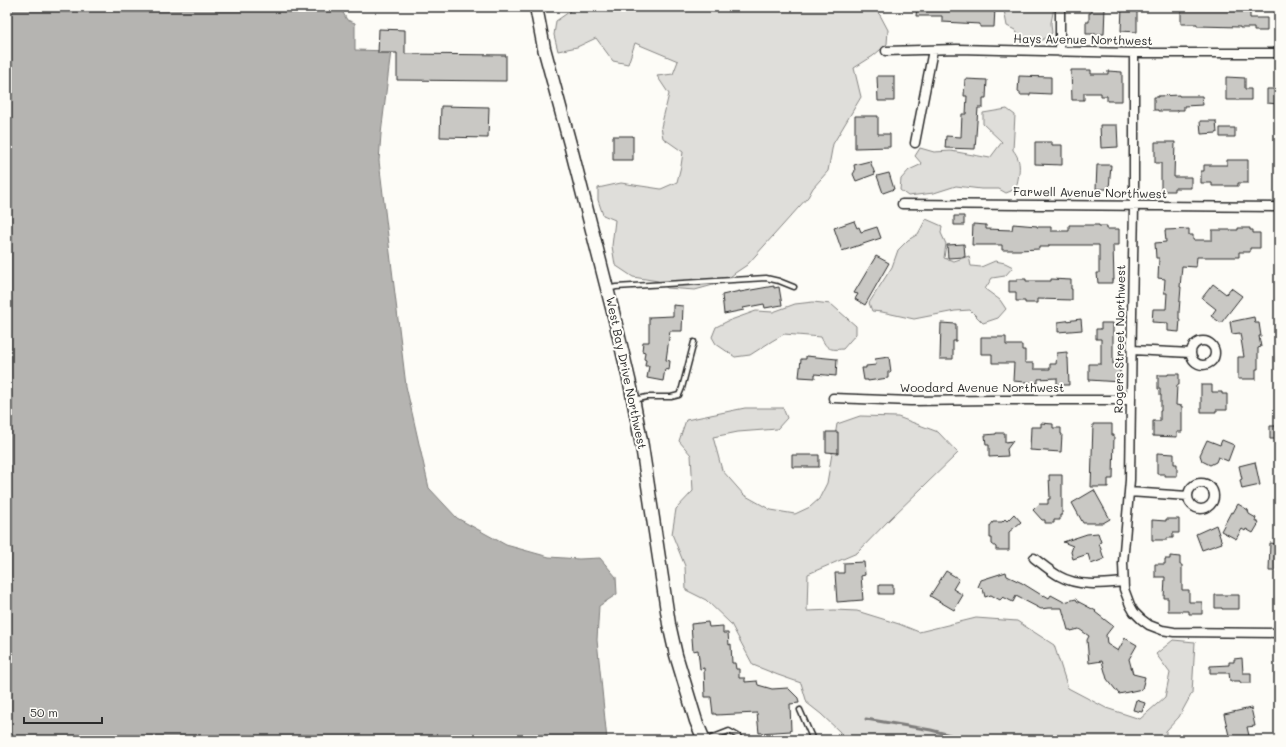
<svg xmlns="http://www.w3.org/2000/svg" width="1286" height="747" viewBox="0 0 1286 747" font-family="Mali,sans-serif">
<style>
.green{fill:#dfdeda;stroke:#858482}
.water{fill:#b5b4b1;stroke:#7e7d7b}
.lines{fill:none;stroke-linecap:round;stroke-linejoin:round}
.stream{stroke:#7e7d7b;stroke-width:3}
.building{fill:#c9c8c4;stroke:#2b2b2b}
.lane-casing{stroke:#2b2b2b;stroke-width:7}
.street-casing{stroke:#2b2b2b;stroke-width:11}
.secondary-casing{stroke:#2b2b2b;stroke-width:15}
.lane{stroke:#fdfcf7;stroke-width:4}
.street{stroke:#fdfcf7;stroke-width:8}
.secondary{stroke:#fdfcf7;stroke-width:12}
.labels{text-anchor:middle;stroke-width:4;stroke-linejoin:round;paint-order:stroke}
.street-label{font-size:12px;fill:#2b2b2b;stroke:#fdfcf7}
</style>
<rect width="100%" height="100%" fill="#fdfcf7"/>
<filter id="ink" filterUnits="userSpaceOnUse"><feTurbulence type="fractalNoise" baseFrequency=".025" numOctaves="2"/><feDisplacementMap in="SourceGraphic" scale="8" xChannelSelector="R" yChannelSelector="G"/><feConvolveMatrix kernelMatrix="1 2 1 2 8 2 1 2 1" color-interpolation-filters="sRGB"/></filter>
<g filter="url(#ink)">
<path class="green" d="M573 7H872L880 15 888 30 887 44 873 56 854 68 861 97 833 144 828 171 813 188 808 197 747 265 735 273 724 282 695 290 667 288 658 281 633 277 615 265 612 246 615 220 603 215 598 200V188L621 183 661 189 677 182 681 166 683 152 663 138 661 127 669 94 657 76 673 74 678 61 635 43 628 64 613 61 596 38 577 47 558 51 554 35 556 21 569 12Z
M1000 7H1054L1051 23 1052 33 1042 40 1021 39 1015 30 1007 26 1004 10Z
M1007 109 1015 115 1013 150C1023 162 1019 174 1016 189L1006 193 999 189H981L956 186 934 193 908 196 900 190 901 179 909 170 922 164 915 156 920 148 934 152 951 151 990 158 1002 142 983 124V113Z
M926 219 942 226 941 233 946 244 944 258 954 261 969 256 971 266 981 267 995 261 1005 263 1013 267 1005 276 992 278 985 289 1000 300 1006 309 998 318 983 323 970 310 955 311 914 319 882 312 872 311 869 303 892 267 898 250 908 240 918 234Z
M813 302 831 304 856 326V334L843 349C830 350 827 350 821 337L784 334 772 341 750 355 735 357 716 344 712 337 716 327 728 321 756 311 773 312 795 304Z
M745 408H783L787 418 777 429 738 432 713 437 722 470 744 495 771 510 795 514 810 507 819 499 827 483 837 424 860 416 898 417 938 432 958 453 890 519 857 553 808 574 807 611 834 610 857 611 899 624 919 632 976 618 1017 621 1054 645 1068 688 1106 708 1140 719 1165 697 1170 673 1156 654 1173 640 1195 642 1192 693 1179 717 1166 731V740H840V732L821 714 807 703 801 683 778 675 753 665 731 624 706 600 686 590 685 566 672 534 676 509 693 491 691 455 679 441 686 420Z"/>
<path class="water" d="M7 7H340L347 20 355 23V50L391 51 381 134 379 161 406 386 429 488 457 518 506 545 549 557 579 559 600 558 616 577 617 594 599 606 597 640 607 740H7Z"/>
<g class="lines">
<path class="stream" d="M866 719 931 730 950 735 958 740"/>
</g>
<path class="building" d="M917 7H972L995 8 994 27H980V24L942 22V16H916Z
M1091 7H1105L1104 34H1086V22H1089V13H1091Z
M1122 7H1137V32L1121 31Z
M1181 7H1250V18H1267V31H1254V28H1240V27L1197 26V24H1181Z
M379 29 405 30V54L506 55V81L397 80V53H378Z
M1071 70H1091V74H1108V71L1122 72V101H1107V96H1101V93H1084V100H1072Z
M877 76H894V101H878Z
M1019 76 1051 77V94L1030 93V95H1020V92H1018Z
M1226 77 1245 78V89H1251V100H1226Z
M965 79 987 80 986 98H983V108H978L975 149 945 148 946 136 961 137 962 114H966L967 96H964Z
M1267 89H1278V104L1267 103Z
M1179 95V96H1202L1203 105 1184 106V110H1178V111H1158V110H1154V97H1158V96Z
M441 106 489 107 488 138 440 137Z
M855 116H878V134H890V147L855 148Z
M1200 121H1216L1217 133 1201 134Z
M1100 125H1117L1118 147 1101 148Z
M1220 128H1235V137H1220Z
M613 136H633V160H613Z
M1035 142H1052V145H1062V165L1035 164Z
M1155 142H1175L1174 177H1191V188H1174V191H1161V163H1155Z
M1227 160H1248V183H1238V186H1212V183H1201V171H1204V165H1227Z
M870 161 875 174 856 181 853 174 855 171 854 165Z
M1097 165H1111L1109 189H1096Z
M889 173 894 189 883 193 877 176Z
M954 216H964V225H954Z
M854 221 857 228 859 227 861 232 877 227 881 238 842 251 834 228Z
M973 224 986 225V229L1012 230 1013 224 1037 226V227H1051V231H1069V225H1099V226H1107V229H1119V245H1113L1114 280H1112V283H1098L1097 273H1099V245H1049V247H1039V249L1019 250H1002V245H972Z
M1238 228H1250V230H1253V233H1260V248H1250V252H1239V257H1197L1196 267 1182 266 1180 287H1181L1179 312V319H1180L1179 332 1168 331V323L1152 322 1153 309H1166L1167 293H1164L1165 279 1158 278 1159 258H1156L1155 243 1166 242 1165 230 1189 229V235H1193V240H1212V230H1238Z
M964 244 965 257 948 258 947 245Z
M876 256 889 263 865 305 855 299 858 294 854 293Z
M1017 279H1026V281H1051V279L1071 280V289H1072V300L1037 299V303H1025V301H1016V292H1009V281H1017Z
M1213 284 1226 294 1231 288 1242 296 1221 323 1211 316 1216 309 1202 298Z
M774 286V288L779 287 782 305 765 308 764 304 743 308 744 310 724 314 722 295 740 291V292Z
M673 305 683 306 682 331H670L666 360 670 361 669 370 665 369 663 381 647 378 649 366H645L646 360 644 359 645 352 642 351 643 342H649V317L673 316Z
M1254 317 1255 323H1259L1261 336H1259L1261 347 1258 348V369H1256V379H1238V357H1244L1240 333 1232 334 1230 322Z
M1081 319 1082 330 1058 332V322Z
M941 323 956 324V341H953V359H940Z
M1101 323H1113V364H1120V382L1089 380V364H1101V339H1096V329H1101Z
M981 337H1006V345H1022V350H1025V363H1034V369H1050V364H1056L1057 353 1067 352V358H1068L1069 385H1057V378L1038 379V383L1013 381 1014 363H992V354H981Z
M806 356 837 359 836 376 815 374V378L799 377 801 359H806Z
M889 357 891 372H888V378L868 381V380H864L862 368H866V366L876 365 875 359Z
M1168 374H1179V385H1177L1176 405 1182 406V432H1177V437L1153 436V421H1160V411H1161V395H1160V389H1158V375H1168Z
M1201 385H1212V392H1222V394H1227V410H1216V412H1201Z
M1041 423 1053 424V428H1061V434H1062L1061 452 1030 450 1031 427H1041Z
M1093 424H1112V435H1114L1113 479H1108V487H1091Z
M1270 426H1279V439H1270Z
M826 432H838V453L826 452Z
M996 433H1005V442L1013 441 1007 449 1008 456 989 457V445H986L985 435 996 434Z
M1207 440 1220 445 1222 440 1234 445 1228 461 1218 457 1216 462 1210 465 1202 461 1200 455Z
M1157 453 1174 454V464H1177V476H1165V474H1157Z
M792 455H819V467H792Z
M1255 462 1260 485 1242 489 1240 480 1242 479 1239 466Z
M1049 475H1062V515H1060V520H1054V523H1045V520H1042L1033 510 1039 504H1048V499H1050Z
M1094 490 1110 519 1103 523H1083L1072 503Z
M1238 504 1248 510 1249 514 1256 518 1255 521 1259 523 1253 533 1246 529 1245 531 1242 529 1236 539 1221 531 1231 512 1233 513Z
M1014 514 1021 522 1009 532V550H996V547L992 544V538H990V526L993 522H1002L1005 519 1007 521Z
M1166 519H1179V533H1173V538H1167V540H1152V520L1166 521Z
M1216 525 1222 543 1202 550 1196 534Z
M1098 533 1101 542 1099 543 1104 559 1091 564 1088 554 1073 559 1071 552 1073 546 1063 542 1087 534Z
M1270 543 1279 544V571H1269Z
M1170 556 1180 557V565H1182V590H1189V602H1202V614H1189V611H1168V598H1164L1165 577H1155V564H1165V559H1170Z
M864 562 865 575 861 576 863 600 837 602 835 573H844V563Z
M946 571 959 579 953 589 963 595 954 610 930 596Z
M1006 572 1007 576 1022 583 1043 596 1044 595 1049 598 1051 595 1064 602 1076 599 1077 601 1096 611 1095 612 1113 626 1106 635 1107 644 1118 651 1125 638 1137 645 1129 659 1133 674 1145 677 1142 689 1119 694 1107 679 1102 661 1089 663 1087 640 1089 636 1079 629 1071 631V630H1068L1062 608H1048L1041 609 1016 596 1013 602 1003 597 1000 600 991 595 985 597 983 589 978 587 981 580Z
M879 585H893V594H879Z
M1215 595H1239V609H1222V608H1215Z
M708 622 709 627 723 626V633H728L729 645 731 644 732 663H735L736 669H739V678H745V682L757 681 758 685 772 689 788 688 798 698 799 703 790 704 791 731 759 733 757 713 716 715V714H713L711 697H705L704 668 700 669 698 650 693 651 691 624Z
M1242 658 1243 673H1251V683H1240V681H1230L1229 673H1210V666L1229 665V662H1234V659Z
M1136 700 1145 703 1142 712 1133 710Z
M1251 708 1255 726 1247 727 1250 740H1230L1224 714Z"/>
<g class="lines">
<g class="lane-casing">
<path id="lane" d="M608 289 616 287 766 278 779 281 794 287
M634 400 647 397H671L679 395 682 388 694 342
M800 710 813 740
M706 740 729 731 738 736 741 740"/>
</g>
<g class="street-casing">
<path id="street" d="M1060 7V52
M886 51 957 49 1134 53H1279
M1134 53V206L1132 314 1130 480 1123 563 1124 589 1130 605 1134 612 1141 619 1149 625 1162 630 1174 632 1279 633
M915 143 933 50
M902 204 1279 207
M1191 353a12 12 0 1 1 24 0a12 12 0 1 1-24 0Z
M1132 350 1191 353
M833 398 911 401 992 400H1131
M1188 496a13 13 0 1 1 26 0a13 13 0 1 1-26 0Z
M1129 492 1188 496
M1034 558C1042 564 1050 571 1059 576 1078 587 1103 584 1123 582"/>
</g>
<g class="secondary-casing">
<path id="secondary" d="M536 7 544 48 570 144 613 312 631 388 642 446 669 624 676 655 696 721 704 740"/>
</g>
<use href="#lane" class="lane"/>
<use href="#street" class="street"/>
<use href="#secondary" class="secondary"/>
</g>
</g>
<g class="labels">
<g class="street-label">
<text transform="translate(1083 40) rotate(1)" y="4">Hays Avenue Northwest</text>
<text transform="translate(1090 193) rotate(1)" y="4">Farwell Avenue Northwest</text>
<text transform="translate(1120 339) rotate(-89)" y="4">Rogers Street Northwest</text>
<text transform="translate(626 373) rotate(78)" y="4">West Bay Drive Northwest</text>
<text x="982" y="392">Woodard Avenue Northwest</text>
</g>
</g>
<rect width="1286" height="747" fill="none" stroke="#fdfcf7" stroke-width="24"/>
<rect x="12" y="12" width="1262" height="723" fill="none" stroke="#2b2b2b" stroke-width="1.5" filter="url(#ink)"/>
<path d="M24 717v6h78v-6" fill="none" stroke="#2b2b2b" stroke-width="2"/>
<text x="30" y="717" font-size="12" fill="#2b2b2b" stroke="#fdfcf7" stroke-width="3" paint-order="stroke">50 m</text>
</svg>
